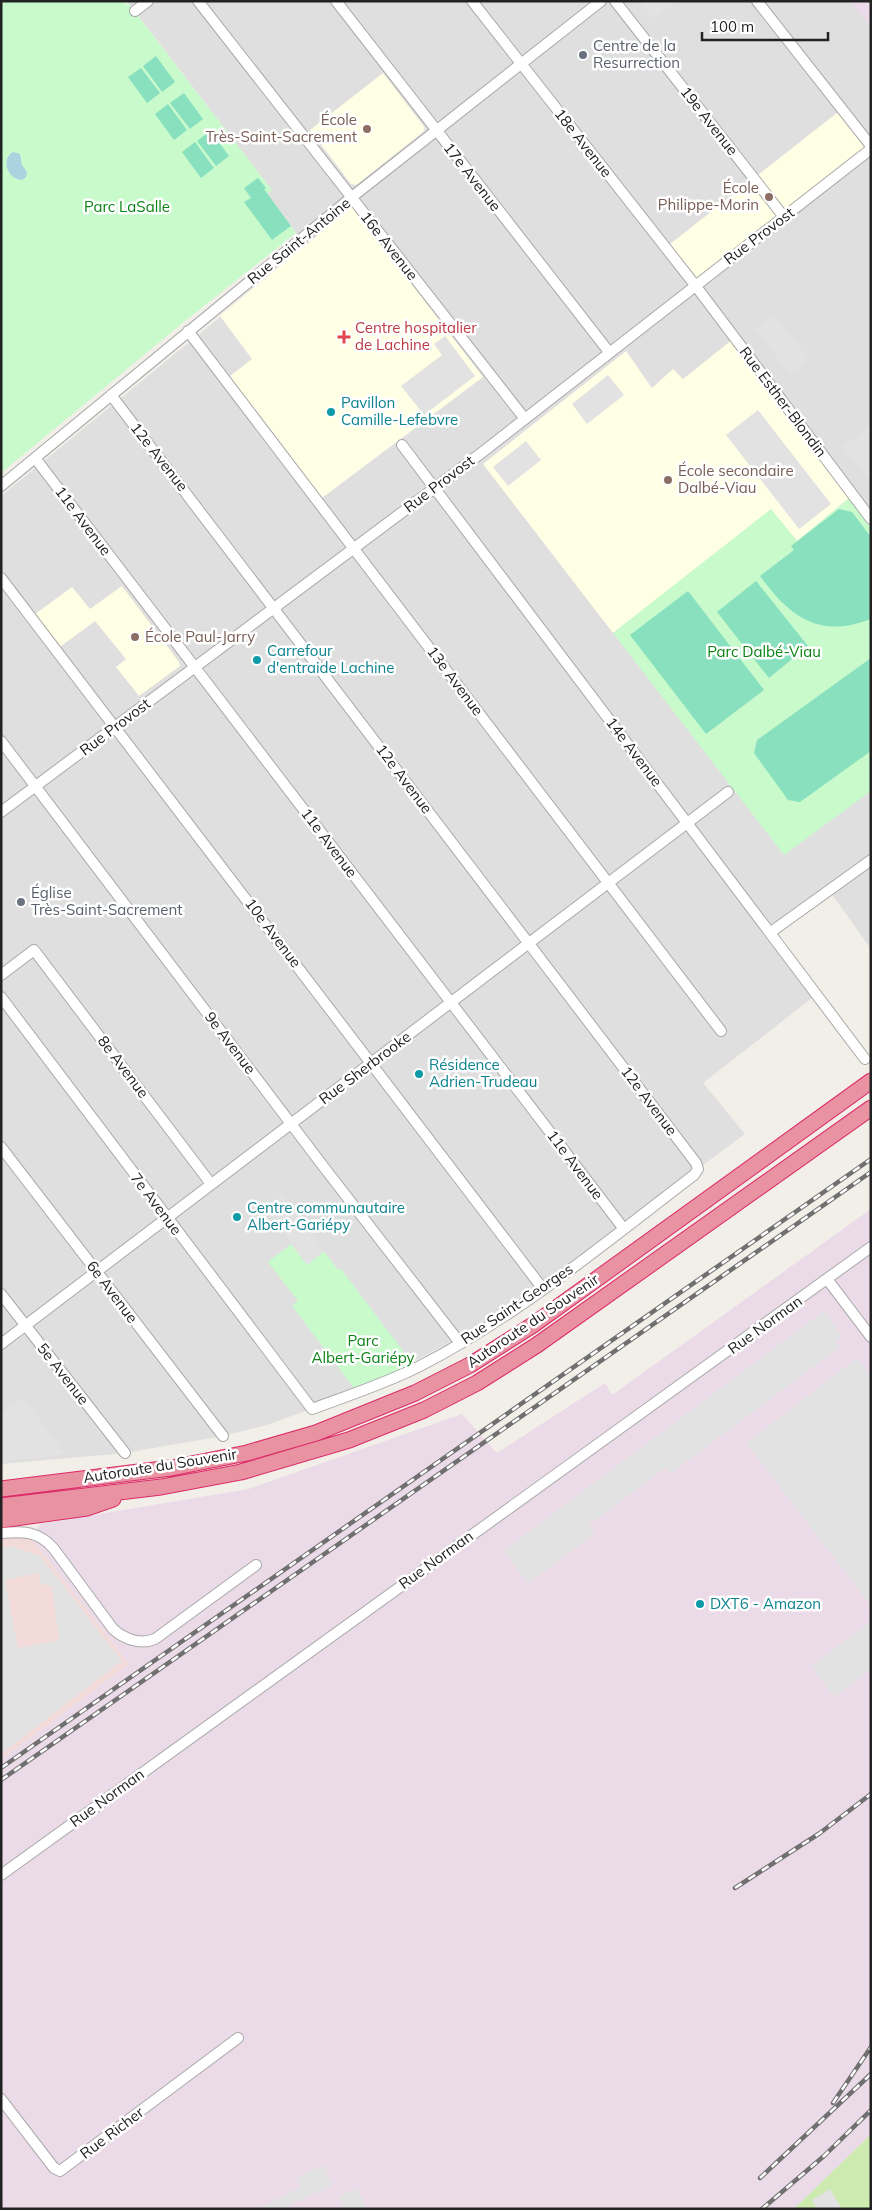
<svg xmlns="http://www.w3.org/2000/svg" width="872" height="2210" viewBox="0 0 872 2210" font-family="Mulish,sans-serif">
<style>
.residential{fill:#e0dfdf}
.commercial{fill:#f2dad9}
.industrial{fill:#ebdbe8}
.education{fill:#ffffe5}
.grass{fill:#cdebb0}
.park{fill:#c8facc}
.pitch{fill:#88e0be}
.parking{fill:#e2e2e2;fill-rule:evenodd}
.water{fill:#aad3df}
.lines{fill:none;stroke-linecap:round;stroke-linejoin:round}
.minor-casing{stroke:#a9a9a9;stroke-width:12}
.highway-casing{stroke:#dc2a67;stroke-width:17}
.minor{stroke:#fff;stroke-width:10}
.highway{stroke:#e892a2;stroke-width:15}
.rail-casing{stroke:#707070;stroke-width:4.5}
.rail{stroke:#fff;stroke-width:2.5;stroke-dasharray:8;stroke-linecap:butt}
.worship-dot{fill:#6b7280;stroke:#fff;stroke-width:2}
.education-dot{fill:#8d6e63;stroke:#fff;stroke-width:2}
.health-dot{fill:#e0444e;stroke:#fff;stroke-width:2}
.culture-dot{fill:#0f9aa8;stroke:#fff;stroke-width:2}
.labels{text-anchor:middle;stroke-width:5;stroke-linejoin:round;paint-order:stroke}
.worship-label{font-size:15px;fill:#5b616d;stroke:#fff;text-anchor:start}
.education-label{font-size:15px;fill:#785e54;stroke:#fff;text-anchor:end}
.street-label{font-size:15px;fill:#222;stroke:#fff}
.park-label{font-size:15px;fill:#0c8416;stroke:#fff}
.health-label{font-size:15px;fill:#be3a42;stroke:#fff;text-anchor:start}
.culture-label{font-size:15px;fill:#0d838f;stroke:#fff;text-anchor:start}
</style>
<rect width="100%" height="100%" fill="#f2efe9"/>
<path class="residential" d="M127 1H871V949L828 889 772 932 817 994 703 1083 745 1134 549 1279 465 1334 357 1392 267 1425 223 1436 125 1453 1 1464V496L306 247 267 194 272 190Z"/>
<path class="commercial" d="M21 1535 32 1539 129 1664 1 1759V1538Z"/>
<path class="industrial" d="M850 1H871V28Z
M871 1209V2134L794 2209H1V1759L129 1664 32 1539 40 1524 248 1489 462 1414 497 1453 605 1383 612 1395Z"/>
<path class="education" d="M383 73 425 128 423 132 356 185 351 184 310 130Z
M842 109 871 146 695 285 665 248Z
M352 207 483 377 322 498 230 376 252 359 220 316Z
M732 340 853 495 797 541 771 510 613 633 483 464 626 351 652 388 673 369 683 379Z
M122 586 179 662 180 666 139 696 116 667 126 659 95 621 57 649 31 617 72 587 90 609Z"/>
<path class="grass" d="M871 2134V2209H794L862 2143Z"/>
<path class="park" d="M1 1H123L126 5 128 3 272 190 267 194 296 233 185 321 1 473Z
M853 495 871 519V791L784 855 613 633 771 509 797 541Z
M291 1244 307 1265 324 1251 338 1270 341 1269 416 1368 357 1392 292 1306 298 1301 268 1262Z"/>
<path class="pitch" d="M156 56 175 82 162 92 143 66Z
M141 68 160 93 147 103 128 77Z
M184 93 203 119 190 129 170 103Z
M168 104 187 130 174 140 155 114Z
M210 131 229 156 216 166 197 141Z
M195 142 214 168 201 178 182 152Z
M258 178 266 188 264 189 291 226 272 240 244 202 251 198 244 188Z
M839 509 852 512 871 537V619C819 639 790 617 760 576L794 550 791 546Z
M756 581 808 646 769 678 717 612Z
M688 591 764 690 706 734 630 635Z
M871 658V751L800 802 788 800 754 753 757 740Z"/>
<path class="parking" d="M639 1H677L653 19Z
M774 314 809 359 790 374 755 329Z
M445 336 475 376 424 415 401 386 442 355 434 344Z
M608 375 624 395 587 424 572 404Z
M758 410 831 504 799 529 726 435Z
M869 427 871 429V483L843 447Z
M526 441 541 460 508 486 493 467Z
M282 1195 324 1251 307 1265 265 1208Z
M824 1311 842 1336 835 1341 840 1347 670 1474 665 1468 589 1525 595 1534 528 1584 503 1551Z
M857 1358 871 1376V1606L746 1443Z
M23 1398 65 1454 1 1462V1415Z
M11 1546 40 1556 122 1661 1 1754V1547ZM38 1573 41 1584 52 1586 59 1640 18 1648 5 1580Z
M871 1621V1669L834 1697 811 1666Z
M324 2165 333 2185 282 2209H256L301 2187 296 2178Z
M357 2187 366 2206 365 2209H344L338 2197Z
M830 2189 842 2209H817L812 2200Z"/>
<path class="water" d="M13 152 20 154 22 165 27 172 26 177 22 180C8 179 0 160 13 152Z"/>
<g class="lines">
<g class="minor-casing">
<path id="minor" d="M198 1 525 419
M336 1 609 352
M472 1 695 285 871 519
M615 1 784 217
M757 1 871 146
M135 11 148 1
M188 331 721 1031
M402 445 865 1059
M35 458 624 1229
M1 486 357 193 601 1
M1 578 543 1289
M1 741 323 1166 460 1343
M1 812 480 454 871 149
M771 932 871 860
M1 975 34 950 211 1184
M1 997 312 1409C347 1396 384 1384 418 1367 518 1316 606 1242 694 1175L698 1169 696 1163 111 395
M1 1147 223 1436
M827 1279 871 1337
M1 1294 125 1453
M1 1344 728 792
M1 1533C23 1531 39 1531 54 1549L113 1629C124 1639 140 1645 155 1639L256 1565
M1 1875 871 1247
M1 2099 54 2168 60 2171 238 2038"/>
</g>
<g class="highway-casing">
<path id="highway" d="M1 1489 171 1468 247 1453 316 1433 415 1393 470 1365 533 1325 871 1081
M1 1506 161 1487 241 1472 349 1440 424 1410 477 1383 537 1345 871 1108
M1 1520 87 1508 113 1499"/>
</g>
<use href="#minor" class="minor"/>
<use href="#highway" class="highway"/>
<g class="rail-casing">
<path id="rail" d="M1 1768 871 1159
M1 1780 871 1172
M735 1888 820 1833 871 1794
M833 2103 871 2047
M760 2178 871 2074
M762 2209 824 2156 871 2110"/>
</g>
<use href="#rail" class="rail"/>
</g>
<g class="worship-dot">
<circle cx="583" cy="55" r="5"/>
<circle cx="21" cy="902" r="5"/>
</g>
<g class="education-dot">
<circle cx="367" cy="129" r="5"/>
<circle cx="769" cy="197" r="5"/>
<circle cx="668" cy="480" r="5"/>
<circle cx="135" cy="637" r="5"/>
</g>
<path class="health-dot" d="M341.5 329.5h5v5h5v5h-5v5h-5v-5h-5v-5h5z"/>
<g class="culture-dot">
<circle cx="331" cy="412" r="5"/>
<circle cx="257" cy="660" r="5"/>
<circle cx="419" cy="1074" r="5"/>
<circle cx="237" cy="1217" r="5"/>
<circle cx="700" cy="1604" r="5"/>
</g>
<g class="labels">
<g class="worship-label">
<text x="593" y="51">Centre de la<tspan x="593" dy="17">Resurrection</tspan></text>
<text x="31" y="898">Église<tspan x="31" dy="17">Très-Saint-Sacrement</tspan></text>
</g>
<g class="education-label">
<text x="357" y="125">École<tspan x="357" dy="17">Très-Saint-Sacrement</tspan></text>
<text x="759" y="193">École<tspan x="759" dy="17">Philippe-Morin</tspan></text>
<text x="678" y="476" text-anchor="start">École secondaire<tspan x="678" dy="17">Dalbé-Viau</tspan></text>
<text x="145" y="642" text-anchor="start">École Paul-Jarry</text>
</g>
<g class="street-label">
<text transform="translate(709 121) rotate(52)" y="5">19e Avenue</text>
<text transform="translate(583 143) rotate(52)" y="5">18e Avenue</text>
<text transform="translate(472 177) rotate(52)" y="5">17e Avenue</text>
<text transform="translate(759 236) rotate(-37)" y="5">Rue Provost</text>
<text transform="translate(299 241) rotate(-39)" y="5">Rue Saint-Antoine</text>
<text transform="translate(389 246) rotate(52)" y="5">16e Avenue</text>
<text transform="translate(783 402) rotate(53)" y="5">Rue Esther-Blondin</text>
<text transform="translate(159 457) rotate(52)" y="5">12e Avenue</text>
<text transform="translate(439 484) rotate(-37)" y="5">Rue Provost</text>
<text transform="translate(83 521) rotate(53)" y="5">11e Avenue</text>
<text transform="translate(455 681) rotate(53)" y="5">13e Avenue</text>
<text transform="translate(115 727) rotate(-37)" y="5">Rue Provost</text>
<text transform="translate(634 752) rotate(53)" y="5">14e Avenue</text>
<text transform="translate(404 779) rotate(53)" y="5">12e Avenue</text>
<text transform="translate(329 843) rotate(53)" y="5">11e Avenue</text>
<text transform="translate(273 933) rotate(53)" y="5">10e Avenue</text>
<text transform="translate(230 1043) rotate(53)" y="5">9e Avenue</text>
<text transform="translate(123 1067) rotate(53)" y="5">8e Avenue</text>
<text transform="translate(365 1068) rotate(-37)" y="5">Rue Sherbrooke</text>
<text transform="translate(649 1101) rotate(53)" y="5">12e Avenue</text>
<text transform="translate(575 1165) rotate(53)" y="5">11e Avenue</text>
<text transform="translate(156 1204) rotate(53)" y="5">7e Avenue</text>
<text transform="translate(112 1292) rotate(53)" y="5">6e Avenue</text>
<text transform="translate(517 1304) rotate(-34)" y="5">Rue Saint-Georges</text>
<text transform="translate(533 1321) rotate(-34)" y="5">Autoroute du Souvenir</text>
<text transform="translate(765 1325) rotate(-36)" y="5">Rue Norman</text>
<text transform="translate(63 1374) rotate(52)" y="5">5e Avenue</text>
<text transform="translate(160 1466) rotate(-9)" y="5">Autoroute du Souvenir</text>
<text transform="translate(436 1560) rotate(-36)" y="5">Rue Norman</text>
<text transform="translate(107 1798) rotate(-36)" y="5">Rue Norman</text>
<text transform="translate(112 2133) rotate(-37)" y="5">Rue Richer</text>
</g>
<g class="park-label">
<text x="127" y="212">Parc LaSalle</text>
<text x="764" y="657">Parc Dalbé-Viau</text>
<text x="363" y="1346">Parc<tspan x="363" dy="17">Albert-Gariépy</tspan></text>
</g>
<g class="health-label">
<text x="355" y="333">Centre hospitalier<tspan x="355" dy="17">de Lachine</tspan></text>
</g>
<g class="culture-label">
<text x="341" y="408">Pavillon<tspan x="341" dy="17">Camille-Lefebvre</tspan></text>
<text x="267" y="656">Carrefour<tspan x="267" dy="17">d'entraide Lachine</tspan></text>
<text x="429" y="1070">Résidence<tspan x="429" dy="17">Adrien-Trudeau</tspan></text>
<text x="247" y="1213">Centre communautaire<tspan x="247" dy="17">Albert-Gariépy</tspan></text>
<text x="710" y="1609">DXT6 - Amazon</text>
</g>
</g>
<rect width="872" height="2210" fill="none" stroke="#222222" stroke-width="5"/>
<path d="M702 32v8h126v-8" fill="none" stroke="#222222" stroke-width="2.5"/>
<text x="710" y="32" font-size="15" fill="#222222" stroke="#ffffff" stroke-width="4" paint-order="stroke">100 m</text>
</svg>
